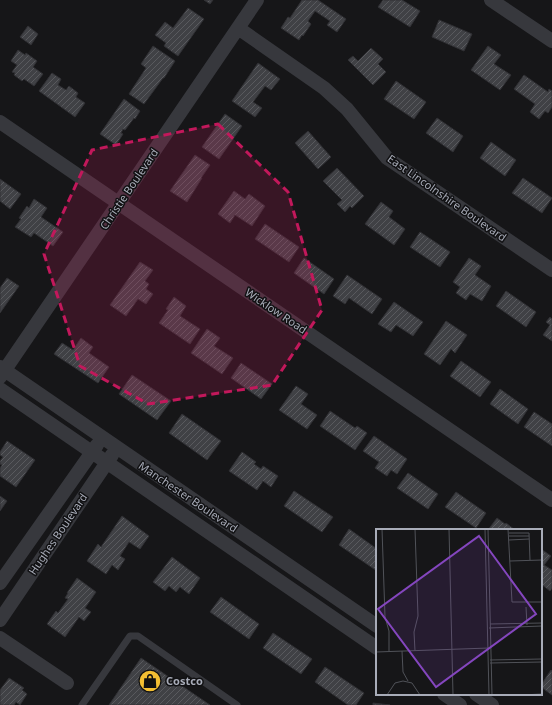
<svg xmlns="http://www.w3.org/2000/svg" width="552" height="705" viewBox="0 0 552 705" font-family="'Noto Sans',sans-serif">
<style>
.building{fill:url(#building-hatch);stroke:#303034}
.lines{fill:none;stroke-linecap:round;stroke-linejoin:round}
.service{stroke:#37383d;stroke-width:7}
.minor{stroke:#37383d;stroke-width:14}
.marked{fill:#c2185b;fill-opacity:0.2;stroke:#c2185b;stroke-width:3;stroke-dasharray:8 5;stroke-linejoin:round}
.labels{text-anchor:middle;stroke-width:3;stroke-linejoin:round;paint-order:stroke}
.street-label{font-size:11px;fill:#a8acb8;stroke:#111113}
.poi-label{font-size:11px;font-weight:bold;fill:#a8acb8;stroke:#111113;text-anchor:start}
.inset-road{fill:none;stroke:#505258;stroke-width:1}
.view{fill:#8446be;fill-opacity:0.15;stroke:#8446be;stroke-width:2}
.inset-edge{fill:none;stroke:#a8acb8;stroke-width:2}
</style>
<defs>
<pattern id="building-hatch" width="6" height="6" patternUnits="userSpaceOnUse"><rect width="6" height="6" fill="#404145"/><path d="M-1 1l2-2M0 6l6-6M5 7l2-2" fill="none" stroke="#595a5e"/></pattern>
</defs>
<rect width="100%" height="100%" fill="#161618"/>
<path class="building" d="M204 0H213L210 4Z
M302 0H318L346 19 337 32 327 25 330 21 315 11 308 21 311 24 303 36 302 35 299 40 281 28 288 17 290 18Z
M383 0H402L420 11 410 27 378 7Z
M188 8 204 19 178 56 164 46 166 43 155 35 165 22 173 28Z
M439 20 472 34 464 51 432 37Z
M28 26 38 34 31 45 20 37Z
M153 46 175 61 164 78H163L144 104 129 94 146 68 141 64Z
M488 46 501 55 494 64 511 75 500 90 471 70Z
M371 48 383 59 378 64 386 72 373 85 348 60 353 56 358 61Z
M18 50 25 55 26 53 37 61 33 67 43 74 34 86 24 79 22 81 14 75 15 73 12 72 17 65 11 61Z
M258 63 280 79 271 90 265 86 253 102 262 108 255 117 232 101Z
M52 73 61 79 58 85 66 90 69 86 78 93 76 97 85 103 75 117 39 91Z
M524 75 548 92 549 89 552 91V107L548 113 545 111 539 119 530 112 535 104 514 89Z
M396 81 426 102 414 119 384 99Z
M124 99 140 111 135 119 134 118 125 130 123 129 121 133 123 134 116 145 100 134Z
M225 114 242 126 219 159 202 147Z
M437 118 463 136 453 152 426 133Z
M308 131 331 157 318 169 295 143Z
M491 142 516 160 505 176 480 158Z
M195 155 210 165 201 178H202L187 202 170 191Z
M337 168 364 196 352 208 350 206 345 212 337 204 342 200 323 181Z
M523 178 552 198 542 213 512 193Z
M0 179 21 194 10 209 0 201Z
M234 191 245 199 249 194 265 206 252 226 235 215 230 223 218 214Z
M34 199 47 208 41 217 63 232 53 246 34 233 31 237 15 227 21 219 19 218 27 206 29 208Z
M381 202 393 211 389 217 405 229 394 245 365 224Z
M265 224 299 247 289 262 255 239Z
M420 232 450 252 440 267 410 247Z
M304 258 334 279 324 294 294 273Z
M469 258 481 266 475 275 491 286 482 301 470 294 466 300 456 293 460 287 453 282Z
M140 262 153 270 145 281 149 284 146 289 153 294 146 304 138 299 126 316 110 305Z
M347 275 382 299 372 314 349 298 345 304 333 296Z
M7 278 19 286 0 313V288Z
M506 291 536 312 526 327 496 306Z
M174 297 186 306 180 316 200 329 190 344 159 323 168 310 166 309Z
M394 302 423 322 413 336 396 325 391 332 378 324Z
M550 317 552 319V341L543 335 550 325 546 322Z
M446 321 467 335 455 353 451 349 440 365 424 354Z
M207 329 220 338 214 346 233 358 222 374 191 353Z
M81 338 93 347 89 353 109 367 98 383 54 354 62 343 73 350Z
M461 361 491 382 480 397 450 376Z
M241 363 272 384 261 399 231 378Z
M132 375 171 401 157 420 119 394Z
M296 386 308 394 301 404 317 415 307 429 279 410Z
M500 389 528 409 518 424 490 404Z
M330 411 355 428 357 426 367 433 355 450 320 426Z
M534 412 552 424V446L524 427Z
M182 414 221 441 207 460 169 433Z
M374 436 407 459 397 474 391 470 387 476 375 468 379 462 363 451Z
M7 441 35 460 16 487 0 476V468L2 465 0 464V461L3 457 0 455V452Z
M242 452 256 462 254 464 261 469 263 466 278 476 271 487 263 481 257 490 229 471Z
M408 473 438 494 428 509 397 488Z
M294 491 333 517 322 532 284 506Z
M456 492 486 513 476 528 445 507Z
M0 496 7 501 0 511Z
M122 516 149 536 140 549 129 542 120 556 125 559 118 570 112 565 106 574 87 561 98 544 101 547Z
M497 518 505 524 506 523 515 530H488Z
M349 529 377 549V571L339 545Z
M541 549 551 556 544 565 552 570V588L550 591 541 584Z
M172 557 200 578 189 594 180 587 176 592 169 586 165 591 153 582Z
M77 578 96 592 85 608 91 612 84 621 79 617 65 637 47 624 56 611 58 613 68 599 65 598 68 593H67Z
M221 597 259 624 249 639 210 612Z
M273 633 312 659 301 674 263 648Z
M141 658 210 705H109Z
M325 667 364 693 356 705H348L315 682Z
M551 670 552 671V695L541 687V685Z
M9 678 24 688 22 690 27 694 20 705 16 702 14 705H0V690Z
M373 703 390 705H373Z"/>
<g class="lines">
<path class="service" d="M82 705 130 636H138L237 705"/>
<path class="minor" d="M491 0 552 41
M238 28 324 88 347 109 387 158 552 270
M0 122 552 500
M0 367 377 626
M0 377 257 0
M0 389 377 648
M0 583 97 445
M0 620 112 455
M0 638 67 683
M444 694 460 705
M476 694 492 705"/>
</g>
<path class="marked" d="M218 124 288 192 322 310 272 385 148 404 80 366 44 254 92 150Z"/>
<defs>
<g id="shop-disc" transform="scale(1.15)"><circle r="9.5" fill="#f4bf32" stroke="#111113"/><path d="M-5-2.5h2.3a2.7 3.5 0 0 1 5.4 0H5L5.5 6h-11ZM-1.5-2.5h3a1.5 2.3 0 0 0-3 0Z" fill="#111"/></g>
</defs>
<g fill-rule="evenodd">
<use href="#shop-disc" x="150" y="681"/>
</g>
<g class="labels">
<g class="street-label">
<text transform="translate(129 189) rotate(-56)" y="4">Christie Boulevard</text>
<text transform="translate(447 198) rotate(35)" y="4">East Lincolnshire Boulevard</text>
<text transform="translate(276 311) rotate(34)" y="4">Wicklow Road</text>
<text transform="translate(188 497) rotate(34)" y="4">Manchester Boulevard</text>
<text transform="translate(58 534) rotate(-56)" y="4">Hughes Boulevard</text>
</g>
<g class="poi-label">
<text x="166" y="685">Costco</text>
</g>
</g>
<g transform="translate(376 529)">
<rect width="166" height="166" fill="#161618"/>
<path class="inset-road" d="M6 0 9 88 13 102V122M73 0 77 166M109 0 113 166M112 0 116 166M132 0 136 73H166M133 4H153L154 31M133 7H153M133 11 153 10M134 32 166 31M150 78 151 96M114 95 166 94M113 99 166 97M26 122 27 143 32 152M39 122 38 103 42 87 39 0M0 123 113 119M114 131 166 130M114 134 166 133M11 166 19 154 27 152 36 154 44 166M145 166 166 165"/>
<path class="view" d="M103 7 160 85 60 158 2 80Z"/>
<rect width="166" height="166" class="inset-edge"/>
</g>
</svg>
